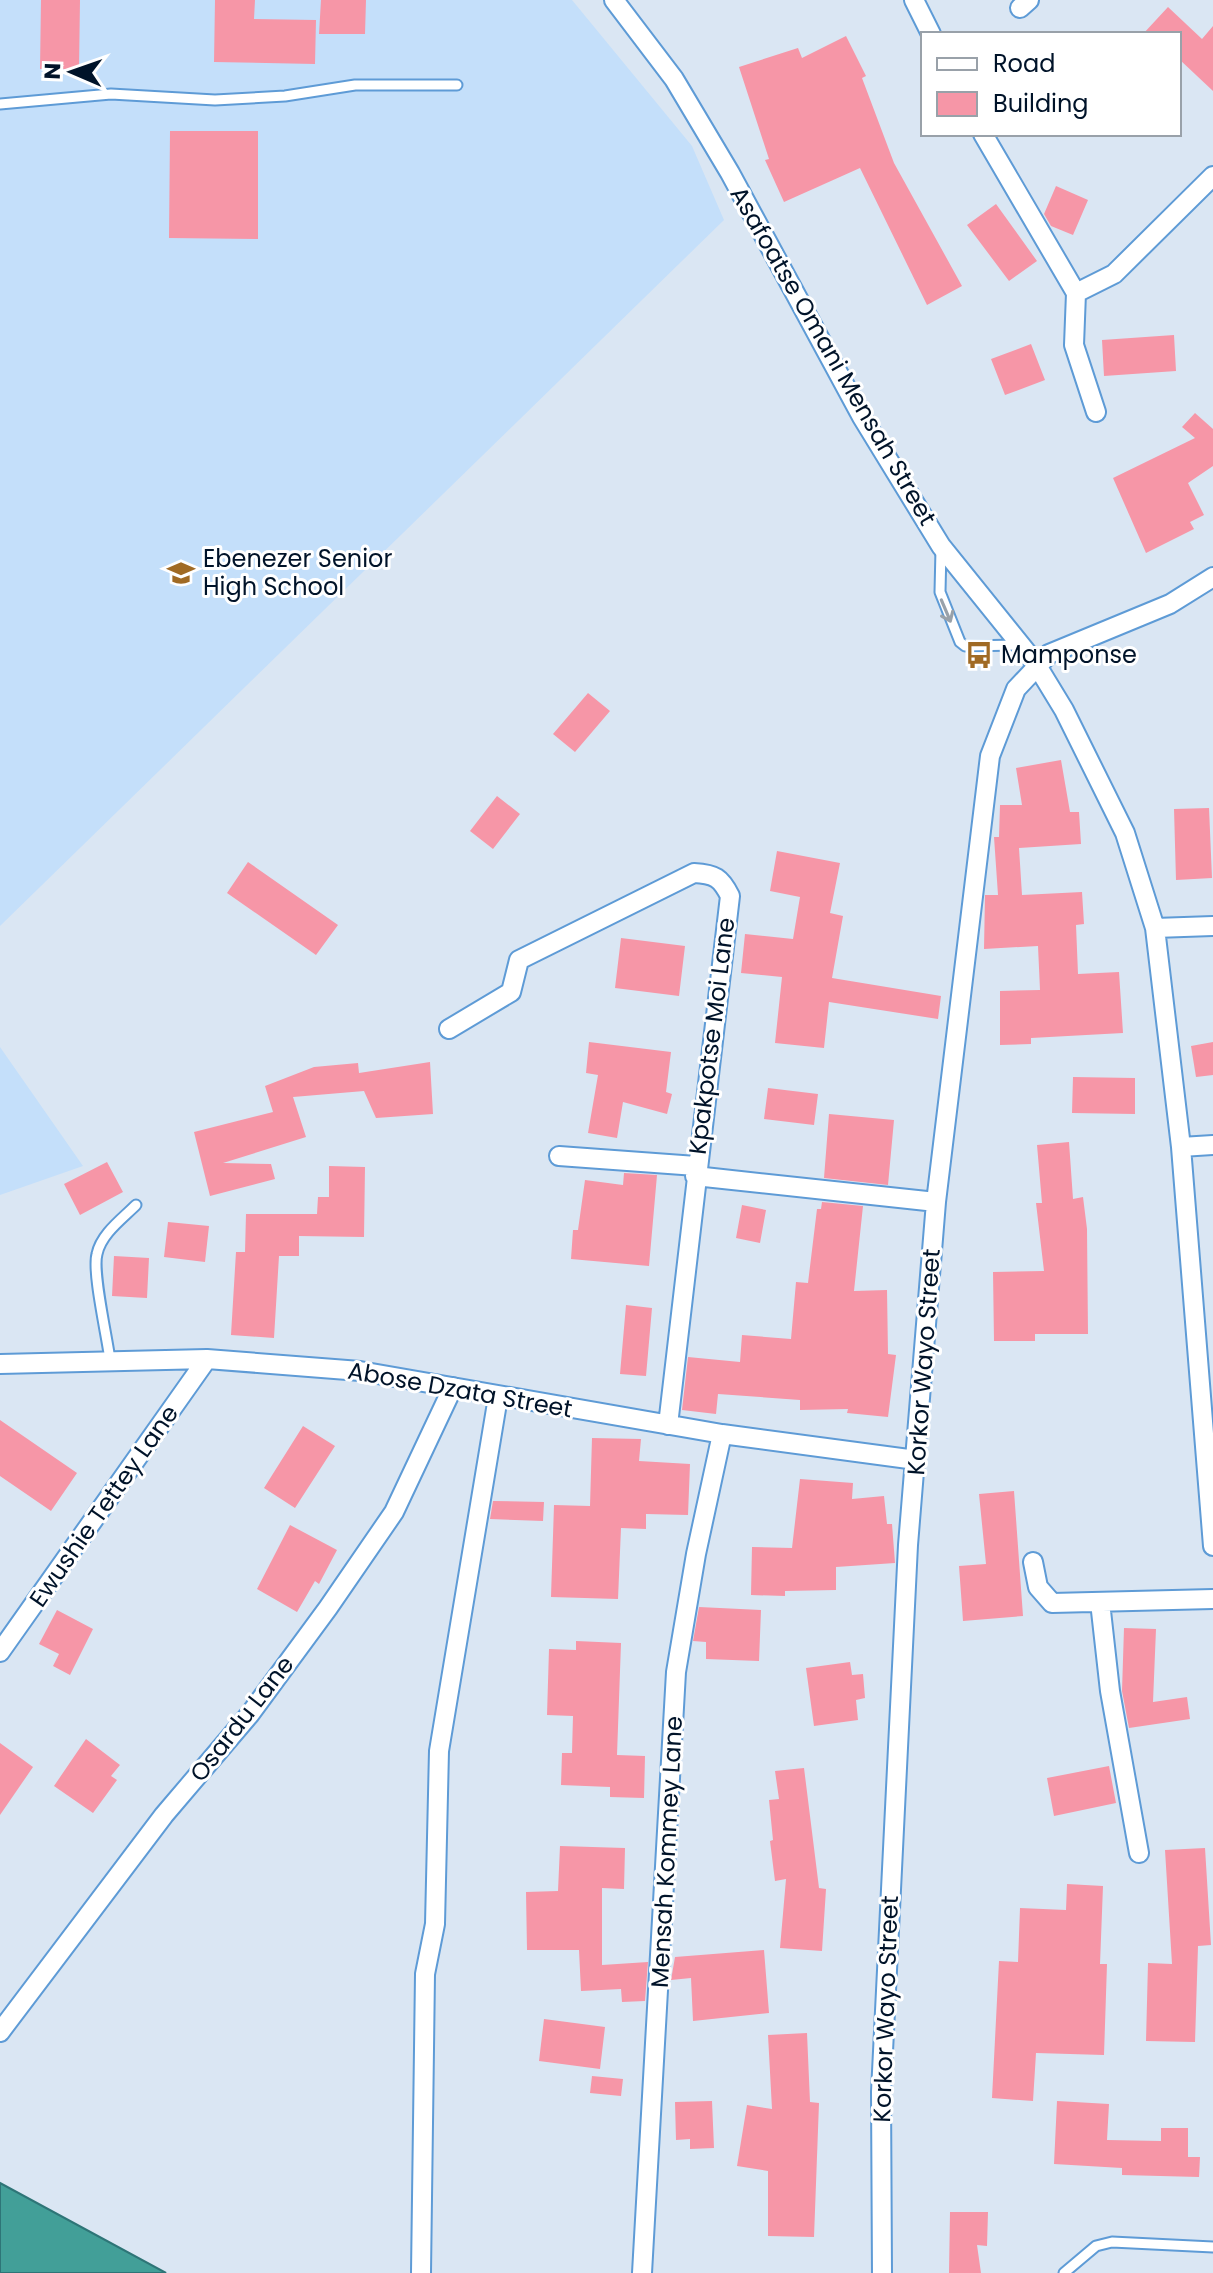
<svg xmlns="http://www.w3.org/2000/svg" width="1213" height="2273" viewBox="0 0 1213 2273" font-family="Poppins,sans-serif">
<style>
.built{fill:#c4dffa}
.water{fill:#429f98;stroke:#2e7577;stroke-width:2}
.building{fill:#f696a7}
.lines{fill:none;stroke-linecap:round;stroke-linejoin:round}
.lane-casing{stroke:#5e9bd6;stroke-width:13}
.street-casing{stroke:#5e9bd6;stroke-width:22}
.lane{stroke:#fff;stroke-width:9}
.street{stroke:#fff;stroke-width:18}
.oneway{stroke:#99a1a9}
.labels{text-anchor:middle;stroke-width:6;stroke-linejoin:round;paint-order:stroke}
.street-label{font-size:24px;fill:#001329;stroke:#fff}
.poi-label{font-size:24px;fill:#001329;stroke:#fff;text-anchor:start}
</style>
<rect width="100%" height="100%" fill="#dae6f3"/>
<path class="built" d="M0 0H572L692 146 724 220 0 926Z
M0 1047 83 1166 0 1195Z"/>
<path class="water" d="M0 2183 166 2273H0Z"/>
<path class="building" d="M41 0H80L79 69H40Z
M215 0H255L254 19 316 20 315 64 214 62Z
M321 0H366L365 34H319Z
M1168 7 1202 39 1213 26V91L1179 59V34H1143Z
M846 36 866 76 862 78 894 163 962 286 927 305 860 168 784 202 765 160 769 159 739 67 798 48 802 58Z
M170 131H258V239L169 238Z
M1056 186 1088 200 1073 235 1051 226 1044 214Z
M996 204 1037 261 1009 281 967 225Z
M1174 335 1176 371 1104 376 1102 340Z
M1031 344 1045 380 1005 395 991 359Z
M1195 413 1213 429V466L1188 483 1204 515 1190 522 1194 529 1146 553 1113 478 1195 438 1182 427Z
M588 693 610 711 575 752 553 734Z
M1061 760 1070 812H1079L1081 844 1019 848 1022 895 1082 892 1084 924 1076 925 1078 974 1119 972 1123 1033 1031 1038V1044L1000 1045V991L1040 990 1038 946 984 949 985 895H998L994 837H999L1000 805H1022L1016 768Z
M497 796 520 814 493 849 470 831Z
M1209 808 1212 878 1176 880 1174 809Z
M777 851 840 863 830 913 843 916 832 978 941 996 938 1019 829 1002 824 1048 775 1043 782 977 741 973 745 934 793 939 800 897 770 891Z
M248 862 338 925 316 955 227 893Z
M621 938 685 946 679 996 615 988Z
M589 1042 671 1052 666 1092 672 1094 667 1114 623 1102 617 1138 588 1133 598 1075 586 1073Z
M1213 1042V1075L1196 1077 1191 1046Z
M430 1062 433 1114 376 1118 364 1091 293 1097 306 1137 223 1163 271 1164 275 1179 210 1196 194 1132 273 1112 265 1086 314 1067 358 1063 359 1073Z
M1073 1077 1135 1078V1114L1072 1113Z
M768 1088 818 1094 814 1125 764 1119Z
M829 1114 894 1120 888 1185 824 1178Z
M1069 1142 1073 1199 1083 1197 1087 1229 1088 1334H1035V1341H994L993 1272 1044 1271 1036 1203H1042L1037 1145Z
M107 1162 123 1192 80 1215 64 1184Z
M329 1166 365 1167 364 1237 299 1236V1256H279L274 1338 231 1335 236 1252H245L246 1214H317L318 1197H329Z
M624 1173 657 1175 649 1266 571 1259 573 1230H578L585 1180 623 1185Z
M822 1202 863 1206 854 1291 887 1290 888 1354 896 1355 888 1417 847 1413 848 1409 800 1410V1400L718 1394 716 1414 682 1410 688 1357 740 1362 742 1335 791 1339 796 1282 808 1283 817 1209H821Z
M742 1205 766 1210 760 1243 736 1238Z
M168 1222 209 1226 205 1262 164 1257Z
M114 1256 149 1258 147 1298 112 1296Z
M626 1305 652 1308 646 1376 620 1374Z
M0 1420 77 1473 51 1511 0 1476Z
M303 1426 335 1446 295 1508 264 1488Z
M592 1438 641 1439 639 1461 690 1464 688 1515 646 1514V1529L621 1528 618 1599 551 1597 554 1505 590 1506Z
M800 1479 853 1483 852 1499 884 1496 887 1524H892L895 1563 836 1567V1590L785 1591V1596L751 1595 752 1547 792 1548Z
M1014 1491 1023 1616 963 1621 959 1566 986 1564 979 1494Z
M493 1501 544 1502 543 1521 490 1519Z
M290 1525 337 1550 319 1584 315 1581 297 1612 257 1589Z
M699 1607 761 1610 759 1661 706 1659V1642L693 1641Z
M57 1610 93 1629 70 1675 53 1666 59 1654 39 1644Z
M1124 1628 1156 1629 1153 1702 1187 1697 1190 1719 1129 1728 1122 1691Z
M576 1641 621 1643 617 1755 645 1756 644 1798 610 1797V1787L561 1785 562 1753H572L573 1716 547 1715 549 1649 576 1650Z
M850 1662 852 1675 863 1674 865 1698 856 1700 858 1720 814 1726 806 1668Z
M86 1739 120 1765 111 1776 117 1780 93 1813 54 1786Z
M0 1743 33 1767 0 1815Z
M1109 1766 1116 1803 1054 1816 1047 1778Z
M804 1768 819 1888 826 1889 822 1951 780 1948 786 1879 775 1881 770 1841 773 1840 769 1800 779 1799 775 1771Z
M560 1846 625 1848 624 1889 602 1888V1965L648 1962 645 2001 622 2002 621 1989 581 1991 579 1950H527L526 1892 558 1891Z
M1205 1848 1211 1945 1198 1946 1195 2042 1146 2041 1148 1963 1172 1964 1165 1850Z
M1067 1884 1103 1886 1100 1964H1107L1104 2055 1036 2053 1033 2101 992 2098 999 1961 1018 1962 1020 1908 1066 1910Z
M764 1950 769 2013 693 2021 691 1978 671 1980 675 1957Z
M544 2019 605 2027 600 2069 539 2061Z
M807 2033 810 2102 819 2103 814 2237 768 2236V2171L737 2166 747 2105 772 2109 768 2035Z
M592 2076 623 2079 621 2096 590 2093Z
M712 2101 714 2148 690 2149V2139L676 2140 675 2102Z
M1057 2101 1109 2104 1107 2140 1161 2141V2128H1188V2157H1200L1199 2177 1122 2175V2168L1054 2164Z
M950 2212H988L987 2246 977 2245 981 2273H949Z"/>
<g class="lines">
<g class="lane-casing">
<path id="lane" d="M0 104 111 94 215 100 285 96 355 85H457
M941 549 940 592 960 642 965 646 1019 645
M110 1360C107 1336 92 1272 97 1254 101 1234 122 1219 136 1205
M1064 2273 1096 2246 1112 2242 1213 2247"/>
</g>
<g class="street-casing">
<path id="street" d="M614 0 674 79 730 173 862 417 941 546 1036 664 1064 710 1125 833 1155 928 1181 1147 1213 1546
M914 0 931 34
M1020 8 1029 0
M983 134 1076 293 1074 345 1096 412
M1076 293 1114 274 1213 176
M1155 928 1213 926
M449 1029 511 992 519 960 694 873C715 874 721 878 730 896L668 1425
M1181 1147 1213 1145
M559 1156 696 1166
M695 1176 936 1202
M0 1364 207 1359 360 1371 722 1434 916 1460
M1033 1562 1038 1587 1052 1603 1213 1599
M1100 1602 1110 1691 1139 1853
M0 1652 207 1359
M0 2032 164 1815 250 1714 328 1608 394 1512 453 1387
M421 2273 425 1974 435 1924 439 1751 498 1397
M642 2273 676 1672 696 1554 722 1434
M882 2273 881 2092 908 1545 936 1202 990 756 1016 689 1049 654 1170 604 1213 577"/>
</g>
<use href="#lane" class="lane"/>
<use href="#street" class="street"/>
</g>
<defs><path id="oneway-shaft" d="M-6 0H5M1.5-3L5.5 0L1.5 3" fill="none" stroke-width="1.6" stroke-linecap="round" stroke-linejoin="round" transform="scale(2)"/></defs>
<use class="oneway" href="#oneway-shaft" transform="translate(946 611) rotate(67)"/>
<defs>
<g id="school-bare" transform="scale(2.16)"><path d="M0-5L7-2L0 1L-7-2ZM-4 1L0 2.5L4 1V4Q0 6-4 4Z" fill="#a06a24" stroke="#fff" stroke-width="2.5" paint-order="stroke"/></g>
<g id="bus-bare" transform="scale(2.16)"><path d="M-5-6H5V4H4V6H2V4H-2V6H-4V4H-5ZM-3.5-4V0h7V-4ZM-3.5 1.2v1.5H-2V1.2ZM2 1.2v1.5H3.5V1.2Z" fill="#a06a24" stroke="#fff" stroke-width="2.5" paint-order="stroke"/></g>
</defs>
<g fill-rule="evenodd">
<use href="#school-bare" x="181" y="573"/>
<use href="#bus-bare" x="979" y="655"/>
</g>
<g class="labels">
<g class="street-label">
<text transform="translate(833 356) rotate(60)" y="8">Asafoatse Omani Mensah Street</text>
<text transform="translate(712 1036) rotate(-83)" y="8">Kpakpotse Moi Lane</text>
<text transform="translate(924 1362) rotate(-86)" y="8">Korkor Wayo Street</text>
<text transform="translate(460 1390) rotate(10)" y="8">Abose Dzata Street</text>
<text transform="translate(104 1506) rotate(-55)" y="8">Ewushie Tettey Lane</text>
<text transform="translate(242 1719) rotate(-52)" y="8">Osardu Lane</text>
<text transform="translate(667 1852) rotate(-87)" y="8">Mensah Kommey Lane</text>
<text transform="translate(886 2009) rotate(-88)" y="8">Korkor Wayo Street</text>
</g>
<g class="poi-label">
<text x="203" y="567">Ebenezer Senior<tspan x="203" dy="28">High School</tspan></text>
<text x="1001" y="663">Mamponse</text>
</g>
</g>
<rect x="921" y="32" width="260" height="104" fill="#ffffff" stroke="#99a1a9" stroke-width="2"/>
<rect x="937" y="58" width="40" height="12" fill="#ffffff" stroke="#99a1a9" stroke-width="2"/>
<text x="993" y="72" font-size="24" fill="#001329">Road</text>
<rect x="937" y="92" width="40" height="24" fill="#f696a7" stroke="#99a1a9" stroke-width="2"/>
<text x="993" y="112" font-size="24" fill="#001329">Building</text>
<g transform="translate(72 72) rotate(272)" stroke="#ffffff" stroke-width="6" paint-order="stroke">
<path d="M0-6L14 30L0 20L-14 30Z" fill="#001329"/>
<text y="-12" font-size="22" font-weight="bold" text-anchor="middle" fill="#001329">N</text>
</g>
</svg>
